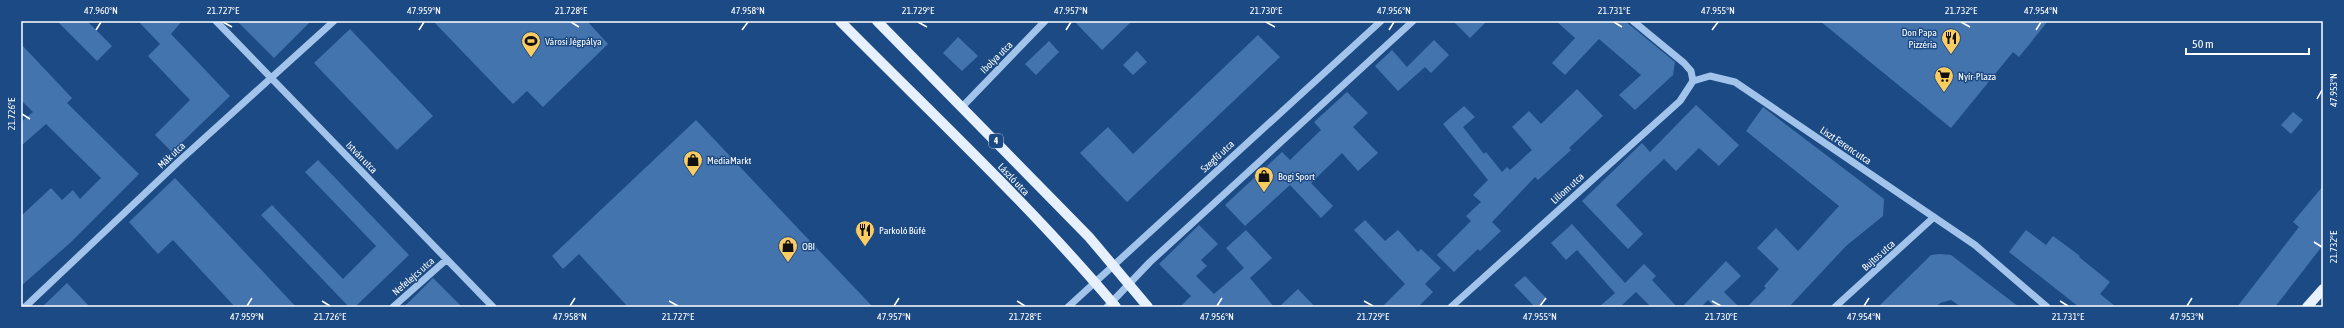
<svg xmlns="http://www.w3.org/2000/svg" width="2344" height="328" viewBox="0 0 2344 328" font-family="'Asap Condensed',sans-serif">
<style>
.building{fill:#4474ad}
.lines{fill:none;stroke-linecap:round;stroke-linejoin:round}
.minor{stroke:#a2c4eb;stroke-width:7}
.major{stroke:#e6f0fe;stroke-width:10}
.ticks{fill:none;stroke:#fff;stroke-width:1.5}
.labels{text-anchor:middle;stroke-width:3;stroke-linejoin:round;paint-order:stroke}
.shield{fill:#1c4a84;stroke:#bbc9da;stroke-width:1}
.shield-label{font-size:9px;font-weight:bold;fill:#fff}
.poi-label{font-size:10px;fill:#fff;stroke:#1c4a84;text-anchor:start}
.street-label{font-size:10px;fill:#fff;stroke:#1c4a84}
.neatline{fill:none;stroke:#fff;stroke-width:1.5}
.ticks-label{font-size:10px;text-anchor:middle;fill:#fff}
</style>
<rect width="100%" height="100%" fill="#1c4a84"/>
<path class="building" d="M57 21H87L112 46 97 61Z
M138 21H182L171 34 230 96 172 152 155 135 190 100 148 56 160 44Z
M237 21H311L274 58Z
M433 21H587L608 44 543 107 527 91 513 104Z
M1074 21H1132L1102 50Z
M1453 21H1487L1470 38Z
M1556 21H1625L1675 62 1673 75 1635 110 1619 95 1641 75 1599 39 1565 75 1552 63 1575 38Z
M1820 21H2048L2019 57 2013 52 1951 128Z
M350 29 433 116 397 150 314 63Z
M1258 35 1280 57 1127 202 1080 153 1108 127 1133 154Z
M958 37 978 56 962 71 943 53Z
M1434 40 1449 55 1431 73 1425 67 1398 91 1375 66 1392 50 1407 67Z
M1049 41 1059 52 1036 75 1025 64Z
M21 44 72 98 67 103 139 174 70 243 21 286V216L51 188 62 200 73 190 80 199 101 178 46 124 21 146V122L33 112 21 100Z
M1137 51 1147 62 1133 75 1123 65Z
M1577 89 1603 116 1569 148 1571 150 1538 180 1535 177 1492 222 1501 231 1480 251 1478 249 1454 272 1437 255 1471 221 1466 216 1481 202 1473 195 1488 180 1443 124 1464 106 1475 117 1463 127 1484 154 1486 152 1502 172 1507 167 1510 170 1532 150 1512 127 1529 111 1541 124Z
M1347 92 1368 113 1353 127 1378 153 1358 171 1342 153 1311 183 1333 206 1321 218 1290 185 1245 226 1225 205 1282 152 1290 160 1321 130 1314 122Z
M1696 105 1739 145 1719 166 1699 148 1676 171 1664 159 1644 178 1616 205 1643 234 1628 249 1582 201 1642 143 1650 152Z
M1763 107 1884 199 1883 216 1846 246 1789 307H1747L1766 288 1764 286 1779 269 1757 248 1776 228 1798 251 1839 206 1746 131Z
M2293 112 2303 120 2291 134 2281 125Z
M696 120 790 220 873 307H628L579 254 563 269 552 256Z
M318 160 409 255 355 307H349L261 215 272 205 343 279 376 246 305 172Z
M175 178 253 261 296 307H235L173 240 158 254 129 222Z
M2323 186V245L2275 307H2237L2299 227 2293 222Z
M1365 220 1385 241 1398 230 1418 252 1421 249 1441 268 1425 284 1433 292 1418 307H1382L1405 284 1354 230Z
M1572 224 1625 283 1644 264 1656 276 1652 280 1677 307H1651L1636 292 1620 307H1599L1615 293 1577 250 1566 260 1551 243Z
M1199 225 1218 244 1201 260 1207 266 1196 276 1214 294 1244 268 1226 248 1246 230 1272 258 1250 278 1274 307H1180L1191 296 1159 264Z
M2026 230 2046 245 2053 236 2080 256 2079 257 2110 282 2100 294 2116 307H2079L2009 252Z
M1940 254 1951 255 2019 307H1961L1951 300 1940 303 1936 307H1878L1931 255Z
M1726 261 1741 276 1724 292 1739 307H1715L1708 300 1701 307H1682Z
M1525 276 1547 299 1539 307H1535L1514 285Z
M433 278 462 307H404Z
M67 283 90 307H42Z
M1298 289 1315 307H1279Z"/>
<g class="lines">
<path class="minor" d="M216 21 493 307
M1633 21 1684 63 1691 71 1693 81
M1693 81 1710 76 1735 82 1975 245 2047 307
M962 107 1045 21
M25 307 177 163 334 21
M393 307 446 260
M1068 307 1381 21
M1107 307 1150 262 1413 21
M1451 307 1680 101 1693 81
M1835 307 1934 217"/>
<path class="major" d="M840 21C933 115 1031 206 1116 307
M877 21 1089 237 1148 307
M2307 307 2323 289"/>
</g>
<path class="ticks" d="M223 22 232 27M571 22 579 27M918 22 927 27M1266 22 1275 27M1614 22 1622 27M1961 22 1970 27M96 30 101 22M419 30 424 22M742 30 748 22M1066 30 1071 22M1389 30 1394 22M1712 30 1718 22M2036 30 2041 22M2317 99 2322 90M22 114 30 119M2314 242 2322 247M322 301 330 306M669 301 678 306M1017 301 1025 306M1364 301 1373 306M1712 301 1721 306M2060 301 2068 306M247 306 252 298M570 306 575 298M894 306 899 298M1217 306 1222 298M1540 306 1546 298M1864 306 1869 298M2187 306 2192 298"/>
<defs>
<g id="restaurant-pin" transform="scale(1)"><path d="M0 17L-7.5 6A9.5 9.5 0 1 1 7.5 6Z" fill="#fbcc5f" stroke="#1c4a84"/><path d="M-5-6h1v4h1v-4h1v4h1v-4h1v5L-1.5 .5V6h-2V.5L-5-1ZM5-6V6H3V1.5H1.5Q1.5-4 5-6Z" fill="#111"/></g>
<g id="stadium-pin" transform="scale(1)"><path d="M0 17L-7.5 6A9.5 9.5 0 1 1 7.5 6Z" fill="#fbcc5f" stroke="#1c4a84"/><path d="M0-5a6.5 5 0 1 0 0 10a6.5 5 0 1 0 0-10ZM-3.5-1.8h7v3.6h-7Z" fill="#111"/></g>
<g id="supermarket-pin" transform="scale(1)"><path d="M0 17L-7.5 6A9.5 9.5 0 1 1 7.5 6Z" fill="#fbcc5f" stroke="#1c4a84"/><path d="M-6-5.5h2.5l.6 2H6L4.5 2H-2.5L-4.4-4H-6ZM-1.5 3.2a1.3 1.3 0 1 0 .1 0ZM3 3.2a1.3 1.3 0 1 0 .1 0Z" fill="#111"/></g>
<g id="shop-pin" transform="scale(1)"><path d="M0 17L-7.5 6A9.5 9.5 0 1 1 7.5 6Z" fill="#fbcc5f" stroke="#1c4a84"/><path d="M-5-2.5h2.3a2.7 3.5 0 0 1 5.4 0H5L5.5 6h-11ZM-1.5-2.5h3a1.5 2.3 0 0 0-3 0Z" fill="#111"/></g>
</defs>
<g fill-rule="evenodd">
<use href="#restaurant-pin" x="1951" y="38"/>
<use href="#stadium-pin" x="531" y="41"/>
<use href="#supermarket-pin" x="1944" y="76"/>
<use href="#shop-pin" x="693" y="160"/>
<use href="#shop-pin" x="1264" y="176"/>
<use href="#restaurant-pin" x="865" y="230"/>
<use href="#shop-pin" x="788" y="246"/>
</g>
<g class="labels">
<rect class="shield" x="989" y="134" width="14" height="14" rx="3"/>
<g class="shield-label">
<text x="996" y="144">4</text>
</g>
<g class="poi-label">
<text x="1937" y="36" text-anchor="end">Don Papa<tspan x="1937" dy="12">Pizzéria</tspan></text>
<text x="545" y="45">Városi Jégpálya</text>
<text x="1958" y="80">Nyír-Plaza</text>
<text x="707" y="164">MediaMarkt</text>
<text x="1278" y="180">Bogi Sport</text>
<text x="879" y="234">Parkoló Büfé</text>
<text x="802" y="250">OBI</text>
</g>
<g class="street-label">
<text transform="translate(996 57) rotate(-45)" y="4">Ibolya utca</text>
<text transform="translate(1846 145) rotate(34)" y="4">Liszt Ferenc utca</text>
<text transform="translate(171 155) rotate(-43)" y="4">Mák utca</text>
<text transform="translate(1217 156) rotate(-43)" y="4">Szegfű utca</text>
<text transform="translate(362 157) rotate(46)" y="4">István utca</text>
<text transform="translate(1014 179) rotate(46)" y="4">László utca</text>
<text transform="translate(1567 188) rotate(-42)" y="4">Liliom utca</text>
<text transform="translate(1878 255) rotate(-42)" y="4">Bujtos utca</text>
<text transform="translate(413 276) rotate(-41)" y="4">Nefelejcs utca</text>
</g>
</g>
<rect width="2344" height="328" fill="none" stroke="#1c4a84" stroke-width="44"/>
<path d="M2186 48v6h123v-6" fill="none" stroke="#ffffff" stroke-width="2"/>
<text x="2192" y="48" font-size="12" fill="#ffffff" stroke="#1c4a84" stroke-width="3" paint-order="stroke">50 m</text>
<rect x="22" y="22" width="2300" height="284" class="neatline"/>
<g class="ticks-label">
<text x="101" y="14">47.960°N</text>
<text x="223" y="14">21.727°E</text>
<text x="424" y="14">47.959°N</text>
<text x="571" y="14">21.728°E</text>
<text x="748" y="14">47.958°N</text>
<text x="918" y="14">21.729°E</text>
<text x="1071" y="14">47.957°N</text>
<text x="1266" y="14">21.730°E</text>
<text x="1394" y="14">47.956°N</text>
<text x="1614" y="14">21.731°E</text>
<text x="1718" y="14">47.955°N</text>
<text x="1961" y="14">21.732°E</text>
<text x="2041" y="14">47.954°N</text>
<text transform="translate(2333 90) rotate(-90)" y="4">47.953°N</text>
<text transform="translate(11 114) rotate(-90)" y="4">21.726°E</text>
<text transform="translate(2333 247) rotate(-90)" y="4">21.732°E</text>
<text x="247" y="320">47.959°N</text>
<text x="330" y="320">21.726°E</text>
<text x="570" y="320">47.958°N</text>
<text x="678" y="320">21.727°E</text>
<text x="894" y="320">47.957°N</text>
<text x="1025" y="320">21.728°E</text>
<text x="1217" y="320">47.956°N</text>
<text x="1373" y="320">21.729°E</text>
<text x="1540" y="320">47.955°N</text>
<text x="1721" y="320">21.730°E</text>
<text x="1864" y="320">47.954°N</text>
<text x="2068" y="320">21.731°E</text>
<text x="2187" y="320">47.953°N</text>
</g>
</svg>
